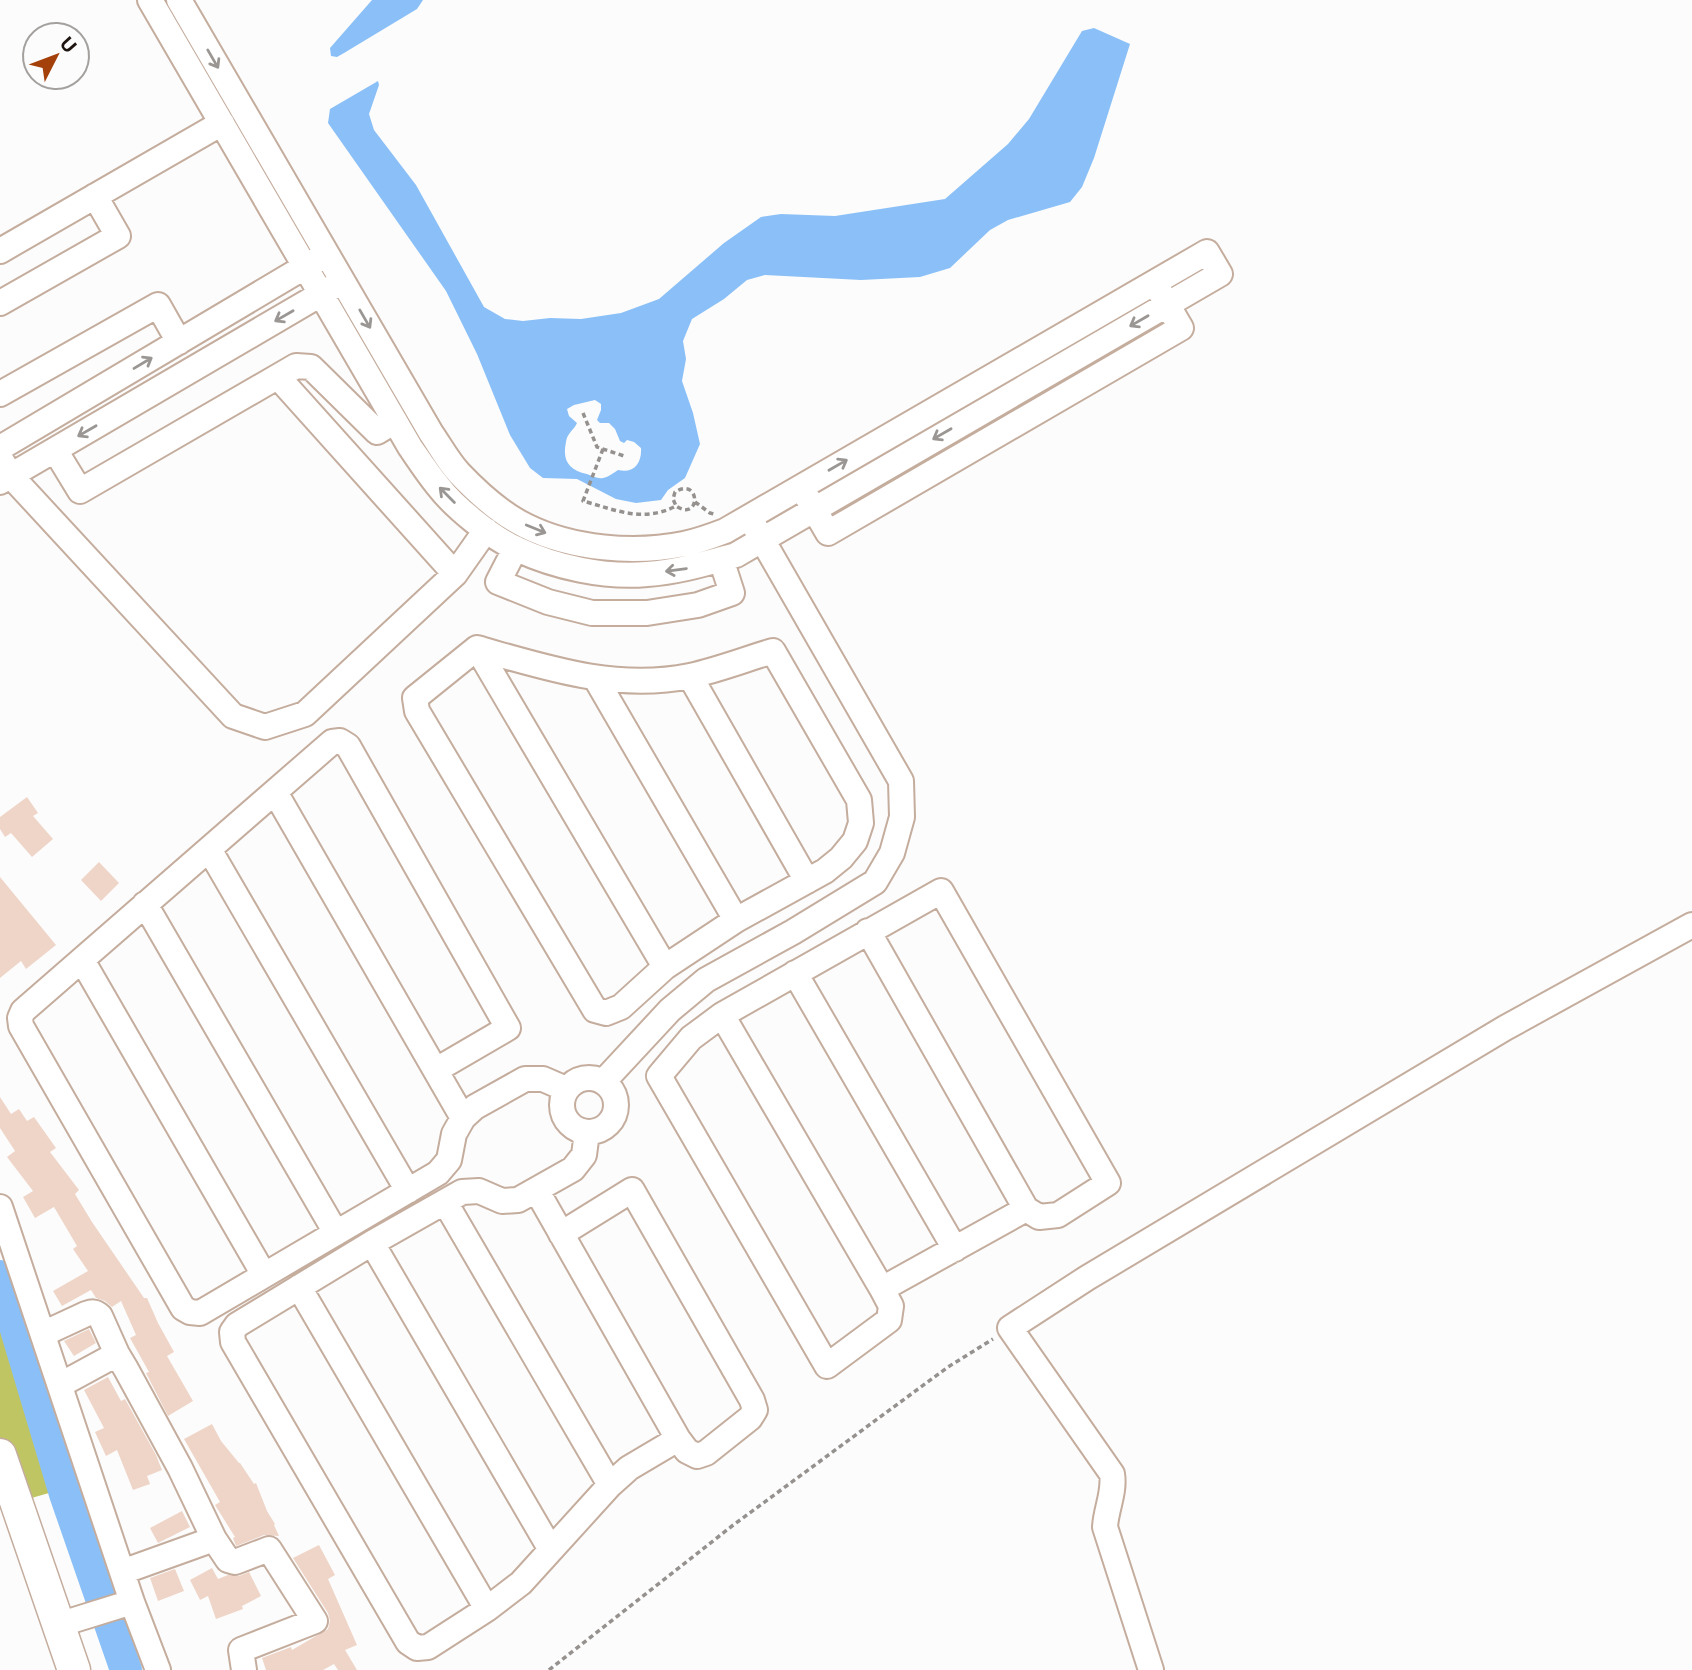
<svg xmlns="http://www.w3.org/2000/svg" width="1692" height="1670" viewBox="0 0 1692 1670" font-family="'Noto Sans',sans-serif">
<style>
.forest{fill:#c0c564}
.water{fill:#8ac0f7;fill-rule:evenodd}
.lines{fill:none;stroke-linecap:round;stroke-linejoin:round}
.river{stroke:#8ac0f7;stroke-width:32}
.building{fill:#efd5c7}
.minor-casing{stroke:#c5ad9e;stroke-width:28}
.major-casing{stroke:#c5ad9e;stroke-width:35}
.path{stroke:#95918f;stroke-width:3.5;stroke-dasharray:5 3.5;stroke-linecap:butt}
.minor{stroke:#fff;stroke-width:24}
.major{stroke:#fff;stroke-width:32}
.oneway{stroke:#9a9693}
</style>
<rect width="100%" height="100%" fill="#fcfcfc"/>
<path class="forest" d="M0 1299 63 1489 0 1507Z"/>
<path class="water" d="M372 0H423L417 9 344 53 337 57 331 56 330 48Z
M1094 28 1130 44 1094 158 1082 187 1070 202 1008 220 990 230 950 268 920 277 861 280 765 275 747 280 724 299 692 319 683 341 686 359 682 381 693 413 700 444 685 478 668 490 661 500 636 503 616 499 577 479 543 478 530 468 510 435 477 354 446 291 328 123 330 109 378 81 379 85 369 114 374 130 416 185 484 307 505 319 523 321 550 318 581 319 621 313 659 299 724 243 761 217 781 214 835 216 945 199 1008 144 1029 119 1082 31ZM595 400 601 404V410L597 420 600 423H609L615 429 620 441 624 443 627 440 634 442 641 448C642 463 634 474 618 470 613 473 609 477 603 478 597 479 593 476 587 474 569 470 562 461 566 442 567 433 574 430 577 423L569 416 567 409 574 405Z"/>
<g class="lines">
<path class="river" d="M0 1276 65 1494 126 1670"/>
</g>
<path class="building" d="M27 797 38 813 33 816 53 839 32 857 11 833 5 837 0 829V817Z
M99 862 119 883 101 901 81 880Z
M0 877 56 945 26 969 21 961 0 978Z
M0 1097 11 1114 19 1109 27 1121 34 1117 56 1148 50 1152 79 1190 75 1194 92 1222 144 1298H147L158 1323 174 1352 167 1356 193 1401 168 1416 146 1373 149 1372 130 1338 136 1335 121 1301 112 1307 105 1301 96 1298 91 1290 62 1306 53 1291 88 1271 73 1249 77 1246 54 1207 35 1218 23 1197 33 1191 7 1157 15 1151 0 1128Z
M89 1329 96 1343 74 1356 64 1341Z
M108 1377 121 1401 125 1399 156 1455 162 1470 147 1476 150 1484 133 1490 117 1450 106 1456 95 1432 104 1428 84 1390Z
M212 1424 221 1441 239 1463H240L254 1484 256 1483 267 1511 275 1524 274 1525 279 1536 264 1535 236 1546 233 1538 235 1537 215 1505 220 1502 184 1439Z
M182 1511 190 1527 158 1543 150 1528Z
M319 1545 335 1575 328 1579 357 1645 345 1650 357 1670H338L334 1664 323 1670H266L262 1658 291 1647 292 1650 328 1629 330 1621 328 1613 293 1558Z
M212 1568 218 1579 228 1575 239 1576 249 1572 261 1596 242 1606 243 1609 216 1619 208 1596 200 1600 190 1580Z
M175 1569 184 1591 158 1601 150 1578Z"/>
<g class="lines">
<g class="minor-casing">
<path id="minor" d="M150 0 410 447C419 460 428 474 438 486 454 507 492 538 517 549 555 567 605 578 647 574 678 572 707 563 736 555L1220 274 1207 252 725 531C712 536 698 541 684 544 634 554 572 549 526 526 501 514 478 493 459 473 448 461 440 446 431 433L179 0
M0 251 222 123
M0 303 118 236 95 196
M278 377 455 574
M0 394 158 305 179 342
M0 448 318 259
M55 450 80 491 296 366 311 367 377 432 395 421
M0 458 11 476 233 716 265 727 305 714 455 574 486 530
M0 482 333 287
M807 497 828 533 1181 328 1160 292
M515 549 498 582 548 602 592 613H647L698 605 732 593 721 559
M477 648C547 668 616 691 690 676 718 670 746 659 773 651L859 800 861 823 855 841 841 858 825 871 736 920 665 967 621 1007 606 1013 595 1010 417 711 415 698Z
M477 648 665 967
M690 676 807 881
M596 679 736 920
M275 792 463 1118
M209 849 408 1191
M145 904 336 1233
M868 931 1026 1209
M82 960 264 1275
M795 973 955 1249
M722 1015 882 1289 891 1306 889 1320 827 1366 659 1076 691 1038 722 1015 941 891 1108 1183 1058 1215 1039 1217 1026 1209 882 1289
M436 1070 508 1028 348 746 340 741 332 742 23 1011 20 1018 21 1026 183 1308 190 1312 200 1313 438 1173 449 1160 454 1134 463 1118 475 1107 525 1079H543L566 1089
M562 1105a27 27 0 1 1 54 0a27 27 0 1 1-54 0Z
M604 1081 670 1010 706 980 793 932 875 882 892 853 902 817 901 781 755 527
M537 1191 678 1439
M445 1202 610 1485
M0 1207 132 1602 158 1670
M561 1234 632 1190 752 1400 755 1410 750 1418 706 1453 697 1456 687 1451 678 1439 629 1468 610 1485 521 1583 487 1609 428 1647 417 1648 408 1642 233 1342 232 1332 237 1325 372 1243 462 1192 479 1191 502 1201 518 1200 573 1169 584 1155 587 1132
M372 1243 551 1550
M299 1287 487 1609
M43 1334 86 1314C92 1312 95 1311 100 1316L117 1354
M60 1385 117 1354 126 1369 180 1468 214 1539 228 1560 235 1562 269 1549 315 1621 241 1650 244 1670
M122 1572 214 1539
M58 1625 132 1602
M1151 1670 1105 1527C1106 1509 1115 1492 1112 1474L1010 1328 1087 1278 1505 1028 1692 925"/>
</g>
<g class="major-casing">
<path id="major" d="M0 1455 74 1670"/>
</g>
<path class="path" d="M583 413 597 447 624 456
M603 449 583 501C616 510 643 523 676 506 701 523 701 476 675 492L673 499 676 506
M695 502 710 513 714 514
M549 1670 732 1526 948 1367 993 1339"/>
<use href="#minor" class="minor"/>
<use href="#major" class="major"/>
</g>
<defs><path id="oneway-shaft" d="M-6 0H5M1.5-3L5.5 0L1.5 3" fill="none" stroke-width="1.6" stroke-linecap="round" stroke-linejoin="round" transform="scale(1.75)"/></defs>
<g class="oneway">
<use href="#oneway-shaft" transform="translate(213 59) rotate(60)"/>
<use href="#oneway-shaft" transform="translate(284 316) rotate(150)"/>
<use href="#oneway-shaft" transform="translate(365 319) rotate(60)"/>
<use href="#oneway-shaft" transform="translate(1139 321) rotate(150)"/>
<use href="#oneway-shaft" transform="translate(143 363) rotate(-31)"/>
<use href="#oneway-shaft" transform="translate(87 431) rotate(150)"/>
<use href="#oneway-shaft" transform="translate(942 434) rotate(150)"/>
<use href="#oneway-shaft" transform="translate(838 465) rotate(-30)"/>
<use href="#oneway-shaft" transform="translate(447 495) rotate(-135)"/>
<use href="#oneway-shaft" transform="translate(536 529) rotate(22)"/>
<use href="#oneway-shaft" transform="translate(676 570) rotate(172)"/>
</g>
<g transform="translate(56 56) rotate(48)"><circle r="33" fill="#fcfcfc" stroke="#a3a09e" stroke-width="2"/>
<path d="M0-5L12 26L0 18L-12 26Z" fill="#a4400a"/>
<text y="-10" font-size="19" font-weight="bold" text-anchor="middle" fill="#1e1510">U</text>
</g>
</svg>
